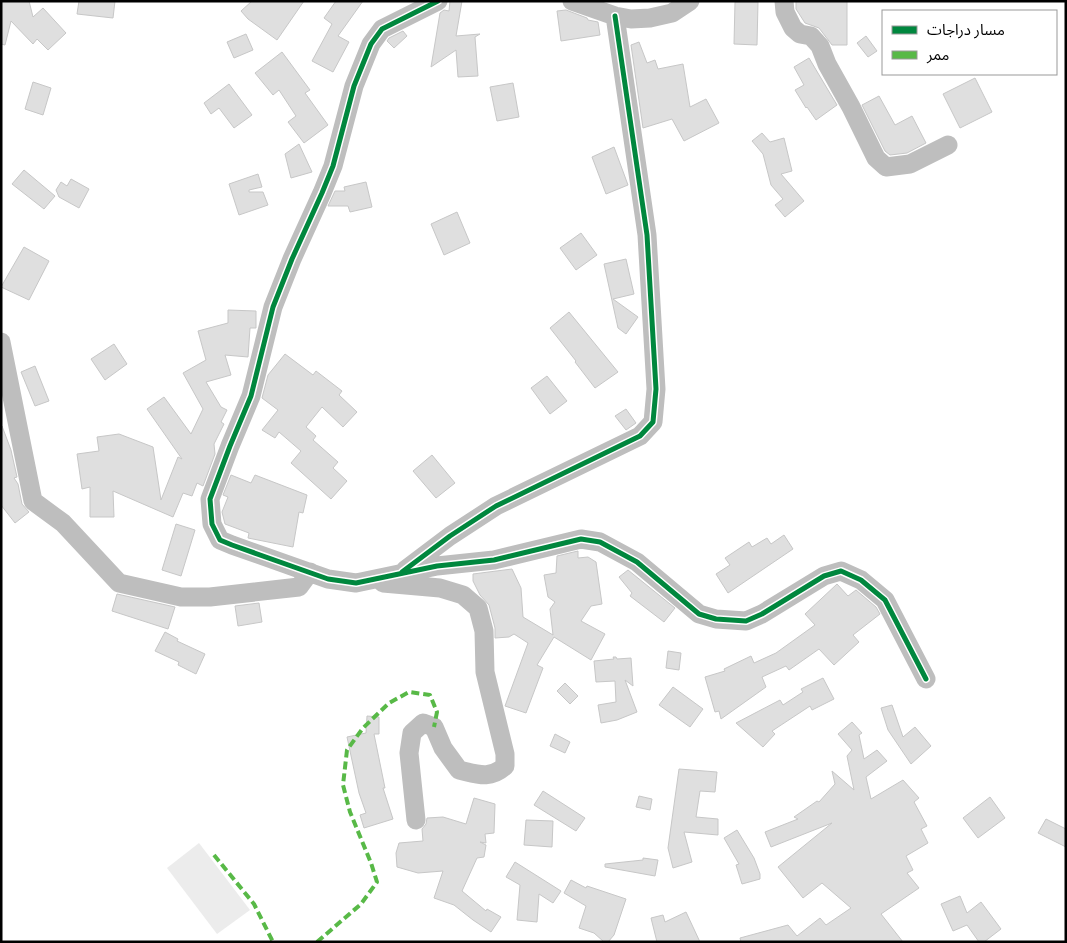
<svg xmlns="http://www.w3.org/2000/svg" width="1067" height="943" viewBox="0 0 1067 943" font-family="'Archivo Narrow','Noto Sans Arabic',sans-serif">
<style>
.green{fill:#ececec}
.building{fill:#dfdfdf;stroke:#c7c7c7}
.lines{fill:none;stroke-linecap:round;stroke-linejoin:round}
.minor{stroke:#bebebe;stroke-width:19}
.quiet{stroke:#58b947;stroke-width:4;stroke-dasharray:8 4;stroke-linecap:butt}
.cycleway-casing{stroke:#fff;stroke-width:8}
.cycleway{stroke:#00873e;stroke-width:5}
</style>
<rect width="100%" height="100%" fill="#fff"/>
<path class="green" d="M199 843 250 910 217 934 167 868Z"/>
<path class="building" d="M1 1H29L33 17 43 8 66 33 48 50 37 39 33 44 11 21 5 45 1 44Z
M79 1H115L113 18 77 14Z
M252 1H304L277 40 248 19 241 11Z
M336 1H363L338 36 349 42 333 72 312 61 332 24 324 18Z
M450 1H462L456 36 480 34 475 37 478 76 458 77 456 50 431 67 440 13 444 10 449 11Z
M796 1H847V45H832L819 28 805 23 796 9Z
M735 2H758L757 45 734 44Z
M566 10 587 18 588 20 598 22 600 35 561 41 557 11Z
M403 31 407 36 394 48 387 41 389 38Z
M246 34 253 50 234 58 227 42Z
M866 36 877 51 868 57 857 43Z
M639 42 647 63 655 60 658 69 683 64 690 107 706 99 719 123 684 141 672 119 643 128 631 45Z
M282 52 310 90 305 93 328 125 304 143 288 122 296 116 279 90 273 95 255 73Z
M809 58 837 105 816 120 807 107 806 108 795 90 804 85 794 67Z
M975 78 992 112 960 128 943 94Z
M33 82 51 88 43 115 25 109Z
M513 83 519 117 497 121 490 87Z
M229 84 252 115 234 128 219 108 211 114 204 103Z
M879 96 895 125 912 116 926 143 907 153 890 155 885 151 862 105Z
M762 133 770 142 784 138 792 171 781 174 804 201 785 217 775 205 783 199 771 185 763 154 752 141Z
M299 144 312 172 291 178 285 154Z
M614 147 628 185 606 194 592 157Z
M24 170 55 196 44 209 12 184Z
M258 174 262 187 249 190V192H263L268 205 239 215 229 184Z
M71 179 89 189 79 208 59 197 56 190 61 182 67 186Z
M366 182 372 207 350 212 348 206H328L335 191H345L344 187Z
M457 212 470 243 444 255 431 224Z
M581 233 597 255 576 270 560 248Z
M24 247 49 261 29 300 1 287Z
M626 259 634 294 613 299 638 317 626 334 618 328 604 264Z
M228 310 256 311V328H250L248 357 225 355 231 375 206 382 221 407 227 410 221 422 224 424 214 444 215 454 203 486 197 483 192 496 183 493 173 517 113 491 114 517H90V487L82 489 77 454 99 451 97 437 119 434 153 447 161 500 178 457 182 459 147 409 164 397 191 434 203 409 183 373 206 360 198 331 228 323Z
M569 312 618 372 595 388 575 362 576 361 550 328Z
M114 344 127 364 105 380 91 359Z
M285 354 313 375 316 371 342 391 339 395 357 412 343 427 322 407 306 427 316 436 313 440 338 462 333 468 347 481 331 499 291 463 301 451 279 432 275 438 262 430 278 410 262 398 268 375Z
M35 366 49 401 35 406 21 372Z
M547 376 567 401 550 414 531 388Z
M626 409 636 423 626 430 615 416Z
M2 426 11 450 17 477 14 478 18 484 22 504 29 512 15 523 1 505Z
M432 455 455 483 436 498 413 471Z
M231 475 251 483 255 475 307 495 303 513 299 512 293 547 248 538 249 533 225 524 222 512 228 497 223 495Z
M176 524 195 530 181 576 162 570Z
M784 535 793 549 728 593 716 574 730 565 725 558 749 542 752 547 767 538 771 544Z
M578 551V558L588 557 596 562 602 604 591 606 581 621 605 634 591 660 554 637 537 665 543 668 526 713 505 706 528 643 514 634 509 637 495 638V628L489 605 480 595 473 581V574L512 569 521 588 523 617 553 635 550 609 555 602 548 597 544 575 556 573 557 556Z
M628 570 675 608 664 622 630 596 632 593 619 577Z
M837 584 848 596 856 590 876 607 880 614 853 635 859 642 834 665 819 649 789 670 786 666 762 677 766 687 721 719 719 711 715 712 705 677 725 671 724 669 751 656 754 663 776 653 815 625 805 614Z
M117 594 175 607 168 629 112 611Z
M259 603 262 622 238 626 235 606Z
M165 632 178 639 177 641 205 654 196 674 178 665 179 662 155 651Z
M668 651 681 653 679 670 666 668Z
M613 657H616L617 659 631 658 633 686 625 680 637 712 617 720 601 723 598 705 616 702 615 681 596 682 594 661 614 659Z
M823 678 834 699 812 710 810 706 772 731 775 734 763 747 736 723 780 700 783 705 803 692 801 689Z
M565 683 578 696 570 704 557 691Z
M673 687 703 709 690 727 659 705Z
M892 705 903 737 915 727 931 746 911 764 888 730 881 708Z
M367 716 379 717V734H374L385 788H383L393 819 364 828 360 815 366 813 359 793 347 737 366 733Z
M852 722 862 733 859 735 864 759 877 750 887 761 866 777 871 799 903 780 919 798 914 802 927 826 921 829 928 843 906 856 913 870 907 873 919 888 881 914 903 942H741L740 938 788 925 797 936 820 918 826 925 851 908 822 883 803 898 778 867 832 823 771 847 765 832 798 819 794 817 817 801 819 802 835 784 832 771 854 790 847 756 852 750 838 734Z
M555 734 570 742 565 753 550 746Z
M679 769 717 772 715 792 700 791 696 817 718 819V835L684 832 692 862 673 868 668 848Z
M543 791 585 818 576 831 534 805Z
M639 796 652 799 650 810 636 807Z
M990 797 1005 818 978 838 963 818Z
M474 798 495 804 494 833 485 834 486 843 480 842 486 845 484 857 477 858 462 891 486 911 487 909 501 917 491 932 473 920 454 905 434 898 443 871 418 873 397 867 396 853 399 843 423 841 422 829 426 824 427 818 443 817 466 824Z
M1046 819 1066 829V847L1038 833Z
M526 820 553 821 552 847 524 845Z
M737 830 754 858 760 874V879L742 884 736 865 739 864 724 838Z
M643 858 658 860 655 876 605 867V864L643 860Z
M515 862 561 891 553 903 539 894 537 922 517 920 520 885 506 877Z
M571 880 586 888 587 886 626 899 614 935 608 942H604L594 933 579 928 586 906 564 893Z
M960 896 967 913 981 902 1001 929 984 942H979L967 925 953 931 941 904Z
M686 912 700 942H657L651 918 663 915 665 922Z"/>
<g class="lines">
<path class="minor" d="M438 1 382 29 371 44 354 86 333 166 322 193 292 259 273 307 251 396 230 446 210 499 212 524 220 540 232 545 328 579 356 583 437 566 494 560 581 539 600 542 637 562 699 614 716 619 746 621 762 614 824 576 841 571 861 580 885 600 926 679
M572 1 615 16 631 19 650 18 672 13 690 1
M784 1 785 12 793 28 800 34 811 36 820 46 827 64 851 107 876 158 886 167 910 164 948 145
M1 342 33 501 63 523 119 583 181 597H210L299 587 310 572
M405 570 450 536 496 506 640 436 653 422 656 389 647 235 615 16
M383 583 440 588 463 595 478 608 484 631 485 672 505 754V766C490 780 477 774 459 770L443 748 434 727 423 723 412 733 409 753 416 820"/>
<path class="quiet" d="M214 855 254 904 273 942
M317 942 361 904 377 882 371 863 350 812 343 785 347 750 363 728 389 703 409 692 430 695 437 712 434 727"/>
<g class="cycleway-casing">
<path id="cycleway" d="M438 1 382 29 371 44 354 86 333 166 322 193 292 259 273 307 251 396 230 446 210 499 212 524 220 540 232 545 328 579 356 583 437 566 494 560 581 539 600 542 637 562 699 614 716 619 746 621 762 614 824 576 841 571 861 580 885 600 926 679
M402 572 450 536 496 506 640 436 653 422 656 389 647 235 615 16"/>
</g>
<use href="#cycleway" class="cycleway"/>
</g>
<rect width="1067" height="943" fill="none" stroke="#000000" stroke-width="5"/>
<rect x="882" y="10" width="175" height="65" fill="#ffffff" stroke="#999999"/>
<rect x="892" y="26" width="25" height="8" fill="#00873e" stroke="#999999"/>
<text x="927" y="35" font-size="15" fill="#000000">مسار دراجات</text>
<rect x="892" y="51" width="25" height="8" fill="#58b947" stroke="#999999"/>
<text x="927" y="60" font-size="15" fill="#000000">ممر</text>
</svg>
